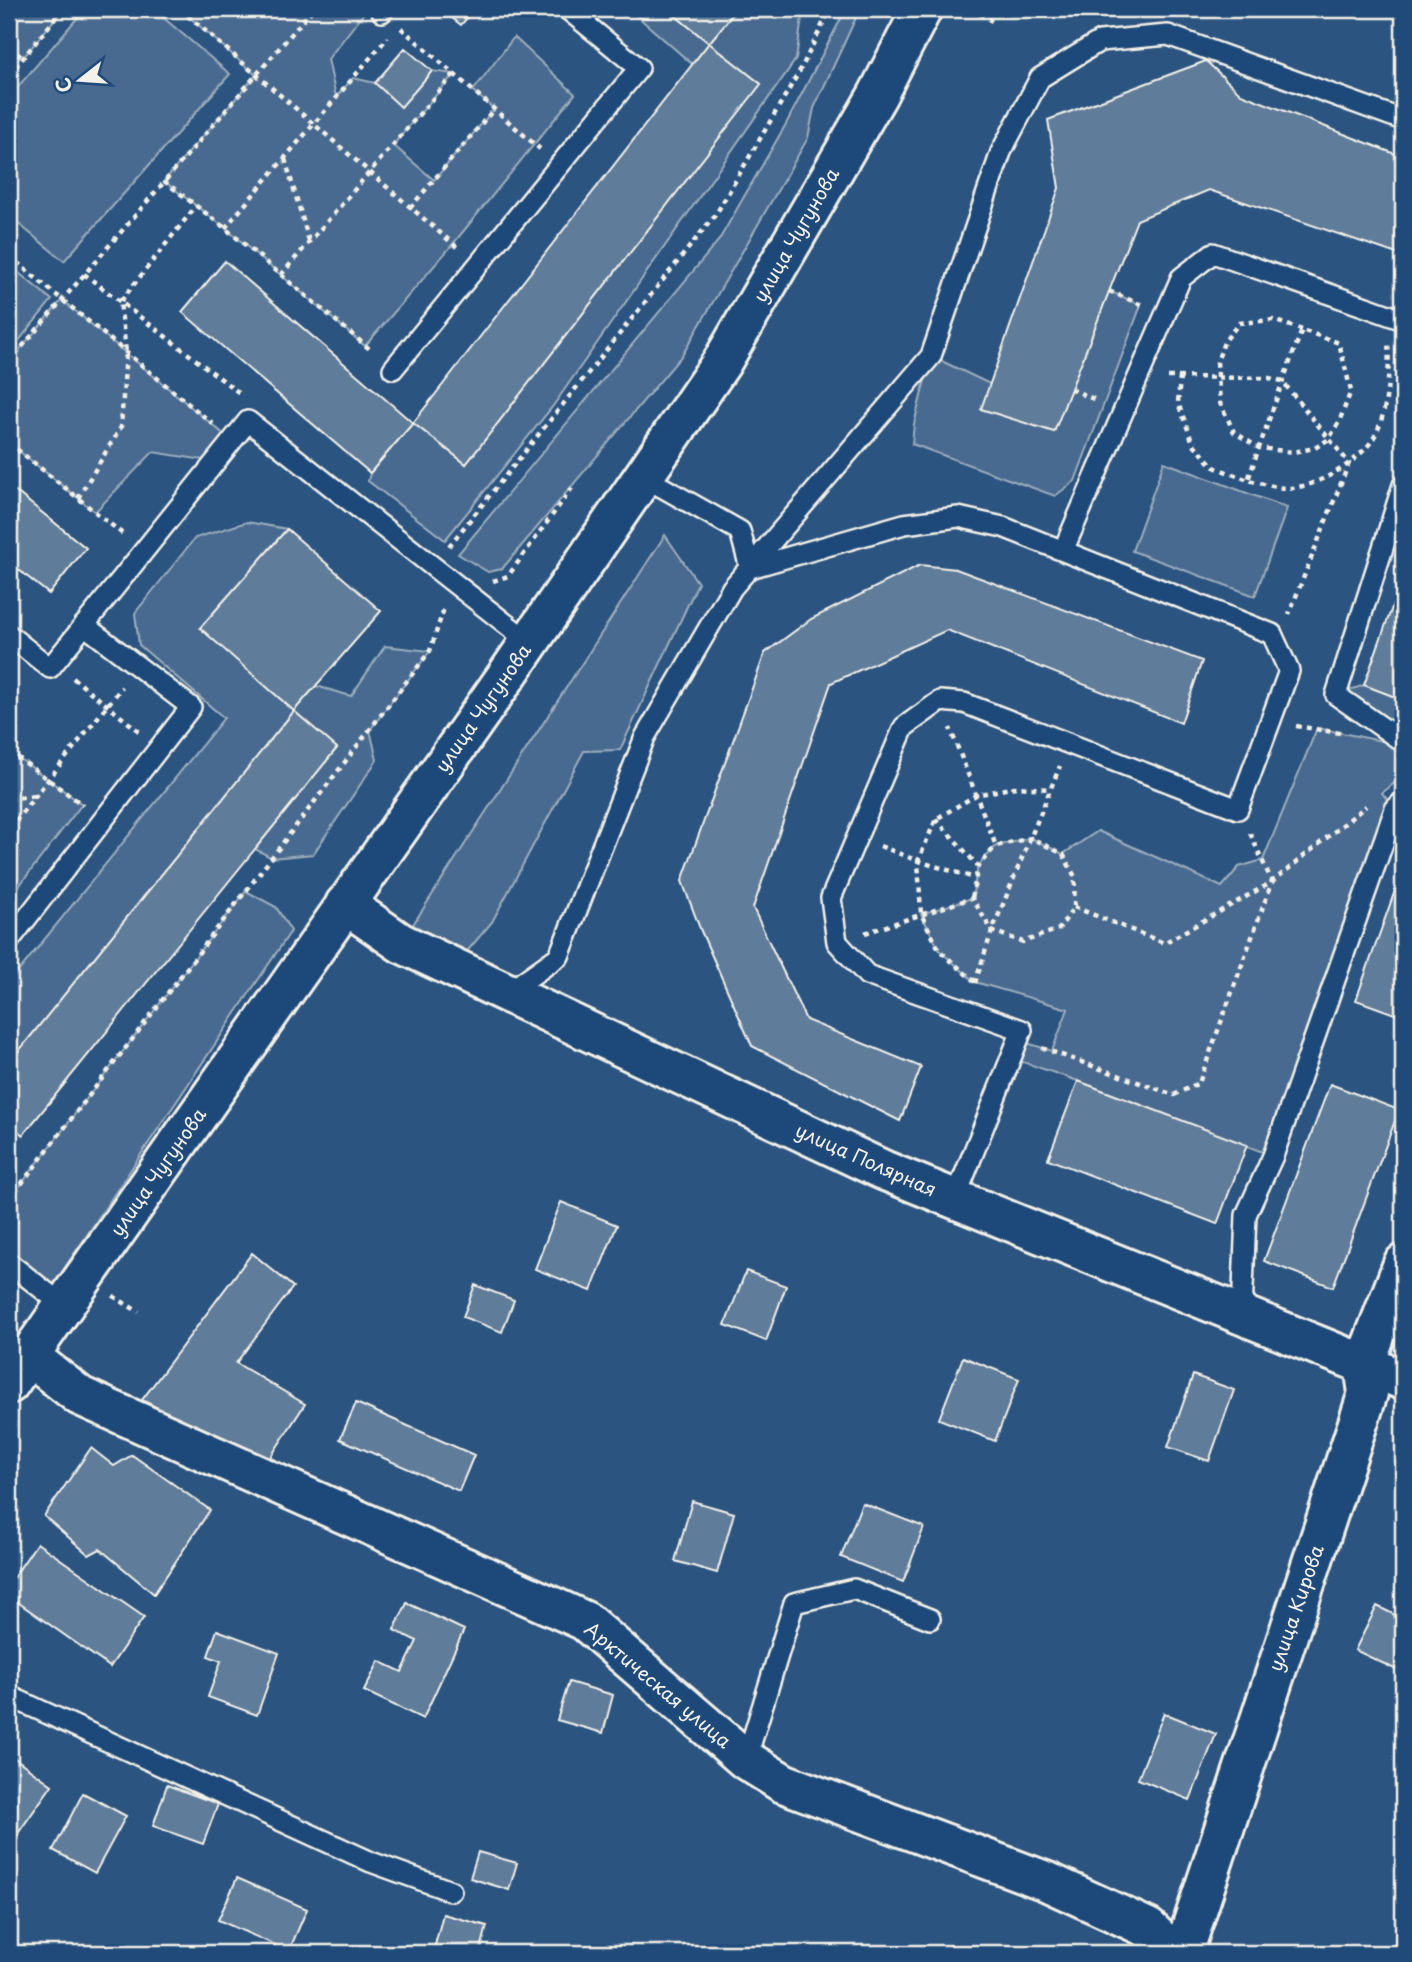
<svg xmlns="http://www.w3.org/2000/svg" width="1412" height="1962" viewBox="0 0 1412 1962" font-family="'Playpen Sans',sans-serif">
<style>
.green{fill:#496b90;stroke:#9eaebc;stroke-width:2}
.building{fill:#5e7b9a;stroke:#f4f1e8;stroke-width:2}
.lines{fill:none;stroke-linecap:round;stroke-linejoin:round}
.lane-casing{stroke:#f4f1e8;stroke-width:24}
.street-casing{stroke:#f4f1e8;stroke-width:44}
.secondary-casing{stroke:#f4f1e8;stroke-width:44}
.path{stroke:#f4f1e8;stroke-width:4.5;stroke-dasharray:5 5;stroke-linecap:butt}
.lane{stroke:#1f4a7a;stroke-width:19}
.street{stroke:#1f4a7a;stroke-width:38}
.secondary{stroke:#1f4a7a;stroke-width:38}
.labels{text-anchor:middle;stroke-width:6;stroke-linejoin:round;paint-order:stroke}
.street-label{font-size:19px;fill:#f4f1e8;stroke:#1f4a7a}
</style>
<rect width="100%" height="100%" fill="#2c5481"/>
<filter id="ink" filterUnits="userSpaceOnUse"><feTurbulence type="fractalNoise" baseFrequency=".0143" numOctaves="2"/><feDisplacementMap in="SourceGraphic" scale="14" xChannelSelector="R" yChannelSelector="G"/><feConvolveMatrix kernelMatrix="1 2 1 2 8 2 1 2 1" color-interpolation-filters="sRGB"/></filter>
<g filter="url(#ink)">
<path class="green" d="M9 9H63L23 58 12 50 9 54Z
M85 9H153L230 74 64 261 9 216V97Z
M180 9H367L328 59 336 97 353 78 375 83 401 106 432 71 454 74 393 145 434 180 494 109 473 91 514 37 575 94 453 244 365 346 225 228 164 181 256 75Z
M629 9H667L709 43 737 9H800L803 11 796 59 553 406 445 540 368 481 370 473 413 423 466 464 761 84 709 43 692 64Z
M846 9H860L814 108 808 138 683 354 502 569 488 572 458 554 719 240 786 124Z
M9 265 52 300 9 353Z
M1109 291 1141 305 1075 481 1055 496 912 444 914 424 931 356 990 384 982 409 1054 432Z
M62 300 232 441 216 462 153 452 95 512 9 443V362Z
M1164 462 1287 508 1255 596 1132 551Z
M247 522 287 529 200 628 294 710 316 686 351 696 385 646 430 651 370 730 377 760 313 854 272 858 255 849 337 748 294 711 9 1063V983L224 718 139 645 135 613 195 538Z
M665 535 698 583 620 750 584 751 492 922 453 968 401 943Z
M1364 685 1403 700V742L1336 695Z
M1317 728 1397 744 1403 776 1382 793 1395 809 1273 1156 1078 1081 1011 1058 1018 1040 1052 1051 1068 1009 975 982 940 951 921 914 972 898 978 866 996 846 1031 838 1063 854 1098 831 1222 887 1239 867 1263 860Z
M9 751 82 804 9 899Z
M246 891 276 907 291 931 48 1293 9 1263V1200Z"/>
<path class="building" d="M445 9H475L461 25 443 11Z
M667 9H737L709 43Z
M709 43 761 84 466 464 413 423Z
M405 48 432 71 401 107 375 83Z
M1206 61 1241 94 1403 157V256L1209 190 1137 220 1054 432 981 409 1059 188 1048 120Z
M225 261 413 423 370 473 182 312Z
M9 486 86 548 49 594 9 562Z
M287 529 381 611 294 711 200 628Z
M920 565 956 569 1202 661 1181 723 947 630 831 683 753 908 806 1020 921 1067 900 1121 752 1046 701 931 682 881 765 653 811 619Z
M1403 577V700L1364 685Z
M294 711 337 748 23 1135 9 1124V1063Z
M1403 868V1017L1356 1000Z
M1078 1081 1247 1145 1217 1224 1048 1159Z
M1330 1084 1399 1110 1333 1287 1264 1261Z
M561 1202 617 1225 591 1291 535 1269Z
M252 1253 293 1287 236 1363 305 1404 264 1467 170 1426 159 1409 142 1400Z
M746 1271 786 1286 766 1341 725 1325Z
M475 1285 514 1300 502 1332 463 1317Z
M963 1357 1019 1379 995 1441 939 1419Z
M1193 1375 1234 1390 1209 1461 1168 1447Z
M356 1403 474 1455 459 1491 340 1439Z
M91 1448 114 1466 132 1455 210 1510 154 1594 100 1549 89 1555 44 1516Z
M692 1501 734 1513 717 1573 675 1561Z
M862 1503 924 1527 903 1582 841 1557Z
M37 1543 144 1617 110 1667 9 1596V1584Z
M1403 1558V1578L1397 1575Z
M407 1603 464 1630 423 1719 364 1691 379 1661 402 1672 417 1641 394 1630Z
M1377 1606 1403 1619V1673L1355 1650Z
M217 1630 279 1653 257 1715 208 1697 221 1661 208 1656Z
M569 1682 613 1695 603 1733 557 1720Z
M1164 1713 1216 1734 1190 1800 1138 1779Z
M9 1754 52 1785 9 1846Z
M167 1785 218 1804 203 1844 153 1826Z
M83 1793 126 1816 95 1873 53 1850Z
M478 1852 517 1863 509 1890 470 1878Z
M237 1878 307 1909 289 1951 218 1920Z
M443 1914 487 1926 480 1953H433Z"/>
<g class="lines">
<g class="lane-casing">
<path id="lane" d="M382 12 384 9
M393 369 639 68 567 9
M644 477 740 531 750 568
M1403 485 1336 695 1403 742
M1063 551 1181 278 1213 253 1403 320
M750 568 904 524 958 517 1003 527 1272 634 1289 671 1238 809 964 703 940 701 904 727 831 898 837 942 867 975 1022 1030 955 1199
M9 635 50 668 248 421 529 642
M9 941 191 707 84 625
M507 993 559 956 645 737 732 588 931 356 1001 152 1040 78 1100 41 1168 35 1403 120
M9 1263 64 1306
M1242 1314 1246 1215 1273 1156 1395 809 1403 801
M9 1696 371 1862 451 1891
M746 1760 794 1603 854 1589 930 1619"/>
</g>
<g class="street-casing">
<path id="street" d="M345 904 401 943 883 1170 1403 1380
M29 1356 80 1396 585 1621 746 1760 783 1783 1048 1882 1148 1928 1175 1953
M1183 1953 1368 1393 1364 1365 1403 1264"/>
</g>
<g class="secondary-casing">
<path id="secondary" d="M9 1384 505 678 722 362 877 96 922 9"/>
</g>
<path class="path" d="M180 9 459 249
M971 9 992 21
M401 28 540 149
M9 47 23 58
M9 75 63 9
M285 159 309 241
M164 181 225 228 372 351
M410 208 494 109
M225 228 388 37
M9 256 213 424
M84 274 242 395
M281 275 454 74
M1109 291 1142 305
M1302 330 1273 320 1239 323 1224 342 1217 362 1220 403 1234 432 1259 448 1293 452 1315 448 1329 439 1339 422 1351 391 1339 343 1302 330C1283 380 1265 430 1248 480 1261 483 1278 489 1291 488 1319 486 1358 462 1373 439 1388 416 1390 369 1388 343
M9 362 313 9
M1168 377 1269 378 1282 381 1349 463 1289 614
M1180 377 1178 403 1193 443 1214 467 1248 480
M1071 389 1098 401
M9 443 124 535
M78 498 121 427 126 352 120 302 196 206
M449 546 716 214 802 67 830 9
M493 581 508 576 572 488
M73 678 140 732
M1296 726 1340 733
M9 751 83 805
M9 799 35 795
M936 819 978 866
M9 829 122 687
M880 846 918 861 975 878
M972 898 978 866 996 846
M1074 907 1164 943 1272 882 1366 806
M865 933 972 898 992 931 1023 942 1059 929 1074 907 1075 877 1063 854 1031 838 996 846 950 728
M975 982 940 951 921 914 918 861 936 819 976 795 1015 787 1051 789
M975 983 992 931 1060 766
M1042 1048 1174 1095 1199 1083 1272 882 1250 833
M9 1200 430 651 444 608
M113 1296 139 1312"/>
<use href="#lane" class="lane"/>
<use href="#street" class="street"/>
<use href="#secondary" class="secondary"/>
</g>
</g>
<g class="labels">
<g class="street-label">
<text transform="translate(796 235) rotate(-60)" y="7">улица Чугунова</text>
<text transform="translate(483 708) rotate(-55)" y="7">улица Чугунова</text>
<text transform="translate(866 1160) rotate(24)" y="7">улица Полярная</text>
<text transform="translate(158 1172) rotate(-55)" y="7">улица Чугунова</text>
<text transform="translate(1296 1608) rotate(-71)" y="7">улица Кирова</text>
<text transform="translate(658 1685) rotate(40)" y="7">Арктическая улица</text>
</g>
</g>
<rect width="1412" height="1962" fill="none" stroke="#1f4a7a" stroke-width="35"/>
<rect x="18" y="18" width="1377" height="1927" fill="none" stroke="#f4f1e8" stroke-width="2.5" filter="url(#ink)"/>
<g transform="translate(80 80) rotate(253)" stroke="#1f4a7a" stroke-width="5" paint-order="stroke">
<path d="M0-5L12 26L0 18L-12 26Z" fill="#f4f1e8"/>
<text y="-10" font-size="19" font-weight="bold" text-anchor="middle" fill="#f4f1e8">С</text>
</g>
</svg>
